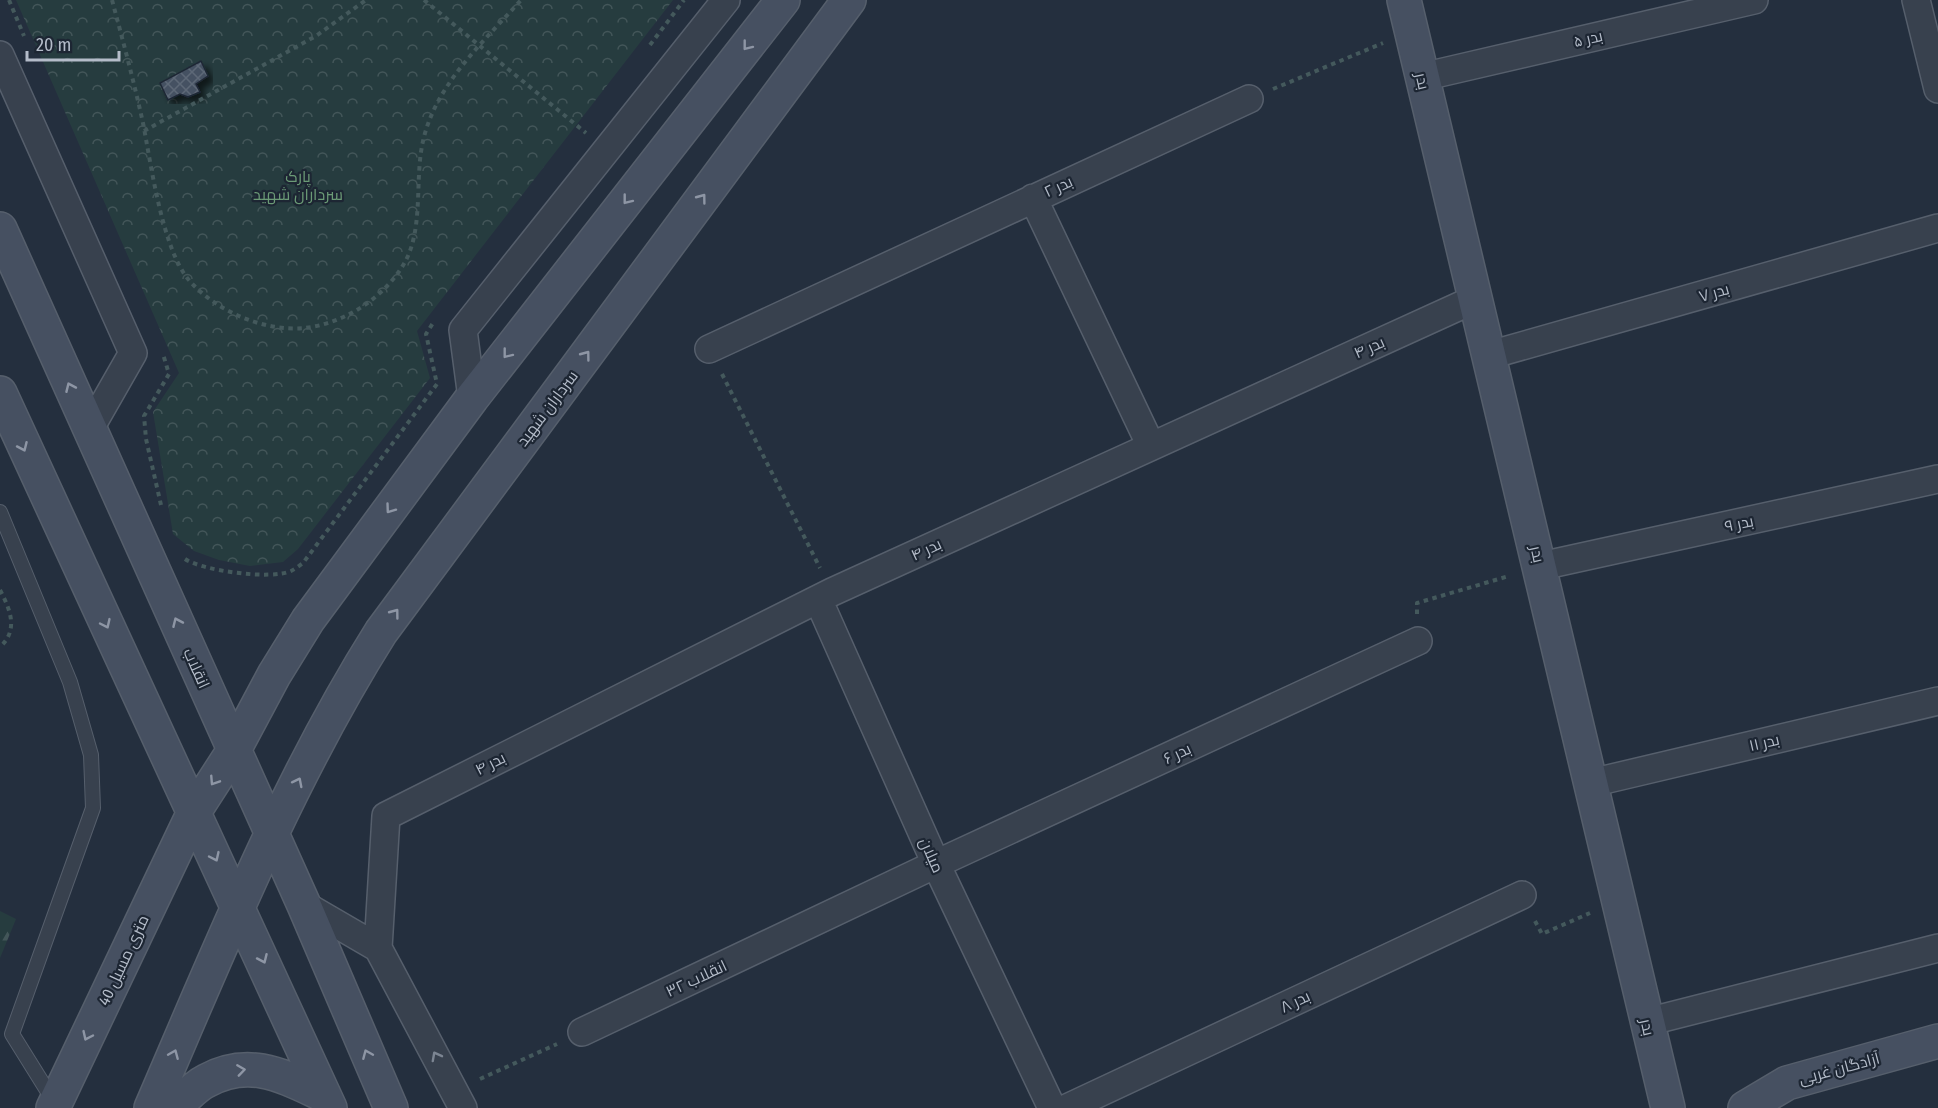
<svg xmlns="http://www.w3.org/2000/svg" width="1938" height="1108" viewBox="0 0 1938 1108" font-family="'Fira Sans Condensed',Cairo,sans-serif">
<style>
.forest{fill:url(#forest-firs)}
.park{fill:url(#park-crowns)}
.building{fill:url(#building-cross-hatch);stroke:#1f2835;stroke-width:1.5;filter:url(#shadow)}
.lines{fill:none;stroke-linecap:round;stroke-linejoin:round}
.lane-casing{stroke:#565f6c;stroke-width:16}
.street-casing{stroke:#565f6c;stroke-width:30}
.secondary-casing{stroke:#565f6c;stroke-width:36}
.path{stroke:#44595c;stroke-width:4;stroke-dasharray:4.5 4.5;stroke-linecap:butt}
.lane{stroke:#38414e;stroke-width:14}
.street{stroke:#38414e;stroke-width:27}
.secondary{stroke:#465061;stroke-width:33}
.oneway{stroke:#8e96a5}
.oneway2{stroke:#7c8592}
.labels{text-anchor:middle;stroke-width:4.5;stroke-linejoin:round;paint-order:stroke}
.street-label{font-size:16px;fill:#b4bcc9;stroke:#1d2633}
.park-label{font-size:16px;fill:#6b9a76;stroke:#1d2633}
</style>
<defs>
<pattern id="forest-firs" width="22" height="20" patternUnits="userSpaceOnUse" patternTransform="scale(1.5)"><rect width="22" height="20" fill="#263c3f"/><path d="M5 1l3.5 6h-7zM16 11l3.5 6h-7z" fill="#435659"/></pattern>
<pattern id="park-crowns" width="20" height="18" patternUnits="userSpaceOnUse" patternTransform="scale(1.5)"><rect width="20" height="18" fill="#263c3f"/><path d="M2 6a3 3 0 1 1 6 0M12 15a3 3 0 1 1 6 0" fill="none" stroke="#435659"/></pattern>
<pattern id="building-cross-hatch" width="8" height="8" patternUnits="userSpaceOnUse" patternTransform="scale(1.5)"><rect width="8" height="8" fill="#455162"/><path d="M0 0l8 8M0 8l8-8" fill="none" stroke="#5d6877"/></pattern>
<filter id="shadow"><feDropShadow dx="5.5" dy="5.5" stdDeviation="3" flood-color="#0009"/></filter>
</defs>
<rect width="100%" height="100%" fill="#242f3e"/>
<path class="forest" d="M0 911 16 919 0 958Z"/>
<path class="park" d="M16 0H673L417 331 430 378 298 549 283 562 250 566 219 560 194 551 173 534 153 412 179 373Z"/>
<path class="building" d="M201 61 208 76 196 84 200 92 188 97 180 94 168 100 160 83Z"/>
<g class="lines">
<g class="lane-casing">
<path id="lane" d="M0 512 70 682 91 755 93 808 12 1034 55 1103"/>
</g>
<g class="street-casing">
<path id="street" d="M1916 0 1938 89
M0 55 133 353 89 430
M1422 77 1754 0
M1033 198 1151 446
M709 349 1249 99
M1490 355 1938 228
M472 398 463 330 726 0
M1541 566 1938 479
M818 599 936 864 1052 1108
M1591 783 1938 701
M304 905 378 948 463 1108
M378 948 386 816 832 592 1475 299
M1647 1022 1938 948
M582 1032 936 864 1418 641
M1067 1108 1522 895"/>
</g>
<g class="secondary-casing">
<path id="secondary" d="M1404 0 1668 1108
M0 229 304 905 391 1108
M0 393 330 1108
M53 1108 194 812 234 750 274 675 308 620 472 398 783 0
M151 1108C221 946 287 781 381 632L849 0
M174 1108C184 1099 194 1087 206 1081 250 1057 283 1076 324 1095
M1745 1108 1787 1083 1938 1041"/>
</g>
<path class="path" d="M9 0 24 36
M112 0C123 41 134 82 143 123 151 164 162 247 188 279 215 311 264 332 305 328 346 323 387 296 406 260 422 229 416 186 421 152 430 89 480 46 521 0
M424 0 586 133
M650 45 684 0
M1273 89 1383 43
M144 131 316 36 366 0
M722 374 820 568
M161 505 146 439 144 416 169 374 163 354
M185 559C203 571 271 580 291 571 295 569 299 566 303 563L437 384 426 334 433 323
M0 590C10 609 19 630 0 647
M1417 614V603L1509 576
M1535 921 1542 934 1590 913
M480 1079 557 1044"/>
<use href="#lane" class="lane"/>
<use href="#street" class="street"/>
<use href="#secondary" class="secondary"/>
</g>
<defs><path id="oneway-chevron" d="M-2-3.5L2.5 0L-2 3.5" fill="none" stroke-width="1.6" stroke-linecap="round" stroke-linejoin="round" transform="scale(1.5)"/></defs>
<g class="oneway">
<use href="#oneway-chevron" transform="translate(747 46) rotate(128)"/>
<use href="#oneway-chevron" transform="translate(702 198) rotate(-53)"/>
<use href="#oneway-chevron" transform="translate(627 200) rotate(128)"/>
<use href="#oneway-chevron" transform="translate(507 354) rotate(128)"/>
<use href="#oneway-chevron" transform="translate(586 355) rotate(-53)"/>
<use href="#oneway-chevron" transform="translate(70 387) rotate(-114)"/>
<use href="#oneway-chevron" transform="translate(23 447) rotate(66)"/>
<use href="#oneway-chevron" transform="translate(390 509) rotate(126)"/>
<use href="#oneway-chevron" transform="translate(395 613) rotate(-53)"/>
<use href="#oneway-chevron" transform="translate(177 622) rotate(-114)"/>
<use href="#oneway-chevron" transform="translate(106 624) rotate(65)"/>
<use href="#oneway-chevron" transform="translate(214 781) rotate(123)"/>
<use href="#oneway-chevron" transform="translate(298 782) rotate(-63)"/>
<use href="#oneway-chevron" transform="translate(215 857) rotate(65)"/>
<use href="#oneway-chevron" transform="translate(263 959) rotate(66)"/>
<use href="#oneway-chevron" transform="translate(87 1036) rotate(115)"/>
<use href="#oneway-chevron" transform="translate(174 1054) rotate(-67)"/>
<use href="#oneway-chevron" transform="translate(367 1054) rotate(-113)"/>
<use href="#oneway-chevron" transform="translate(241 1070) rotate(-8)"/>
</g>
<use class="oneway2" href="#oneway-chevron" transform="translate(436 1056) rotate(-118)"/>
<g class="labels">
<g class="street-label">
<text transform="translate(1588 38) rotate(-13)" y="6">بدر ۵</text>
<text transform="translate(1423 81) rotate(77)" y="6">بدر</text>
<text transform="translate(1058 186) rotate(-25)" y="6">بدر ۲</text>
<text transform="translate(1714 292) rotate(-16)" y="6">بدر ۷</text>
<text transform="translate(1369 347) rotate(-24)" y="6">بدر ۴</text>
<text transform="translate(547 408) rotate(-53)" y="6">سرداران شهید</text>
<text transform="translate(1739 523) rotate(-12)" y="6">بدر ۹</text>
<text transform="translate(926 549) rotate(-25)" y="6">بدر ۴</text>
<text transform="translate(1538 554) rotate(77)" y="6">بدر</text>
<text transform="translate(197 668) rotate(66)" y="6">انقلاب</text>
<text transform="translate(1764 742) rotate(-13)" y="6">بدر ۱۱</text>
<text transform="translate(1177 753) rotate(-25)" y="6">بدر ۶</text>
<text transform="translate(490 763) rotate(-27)" y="6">بدر ۴</text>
<text transform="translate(932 855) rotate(66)" y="6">میلان</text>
<text transform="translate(123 960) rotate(-65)" y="6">40 متری مسیل</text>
<text transform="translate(696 978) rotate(-25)" y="6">انقلاب ۳۲</text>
<text transform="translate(1295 1001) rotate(-25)" y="6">بدر ۸</text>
<text transform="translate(1648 1027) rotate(77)" y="6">بدر</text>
<text transform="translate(1839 1068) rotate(-15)" y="6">آزادگان غربی</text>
</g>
<g class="park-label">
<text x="298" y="182">پارک<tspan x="298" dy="18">سرداران شهید</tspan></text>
</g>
</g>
<path d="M27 51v9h92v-9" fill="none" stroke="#b4bcc9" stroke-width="3"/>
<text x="36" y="51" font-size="18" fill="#b4bcc9" stroke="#1d2633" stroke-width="4.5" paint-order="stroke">20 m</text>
</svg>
